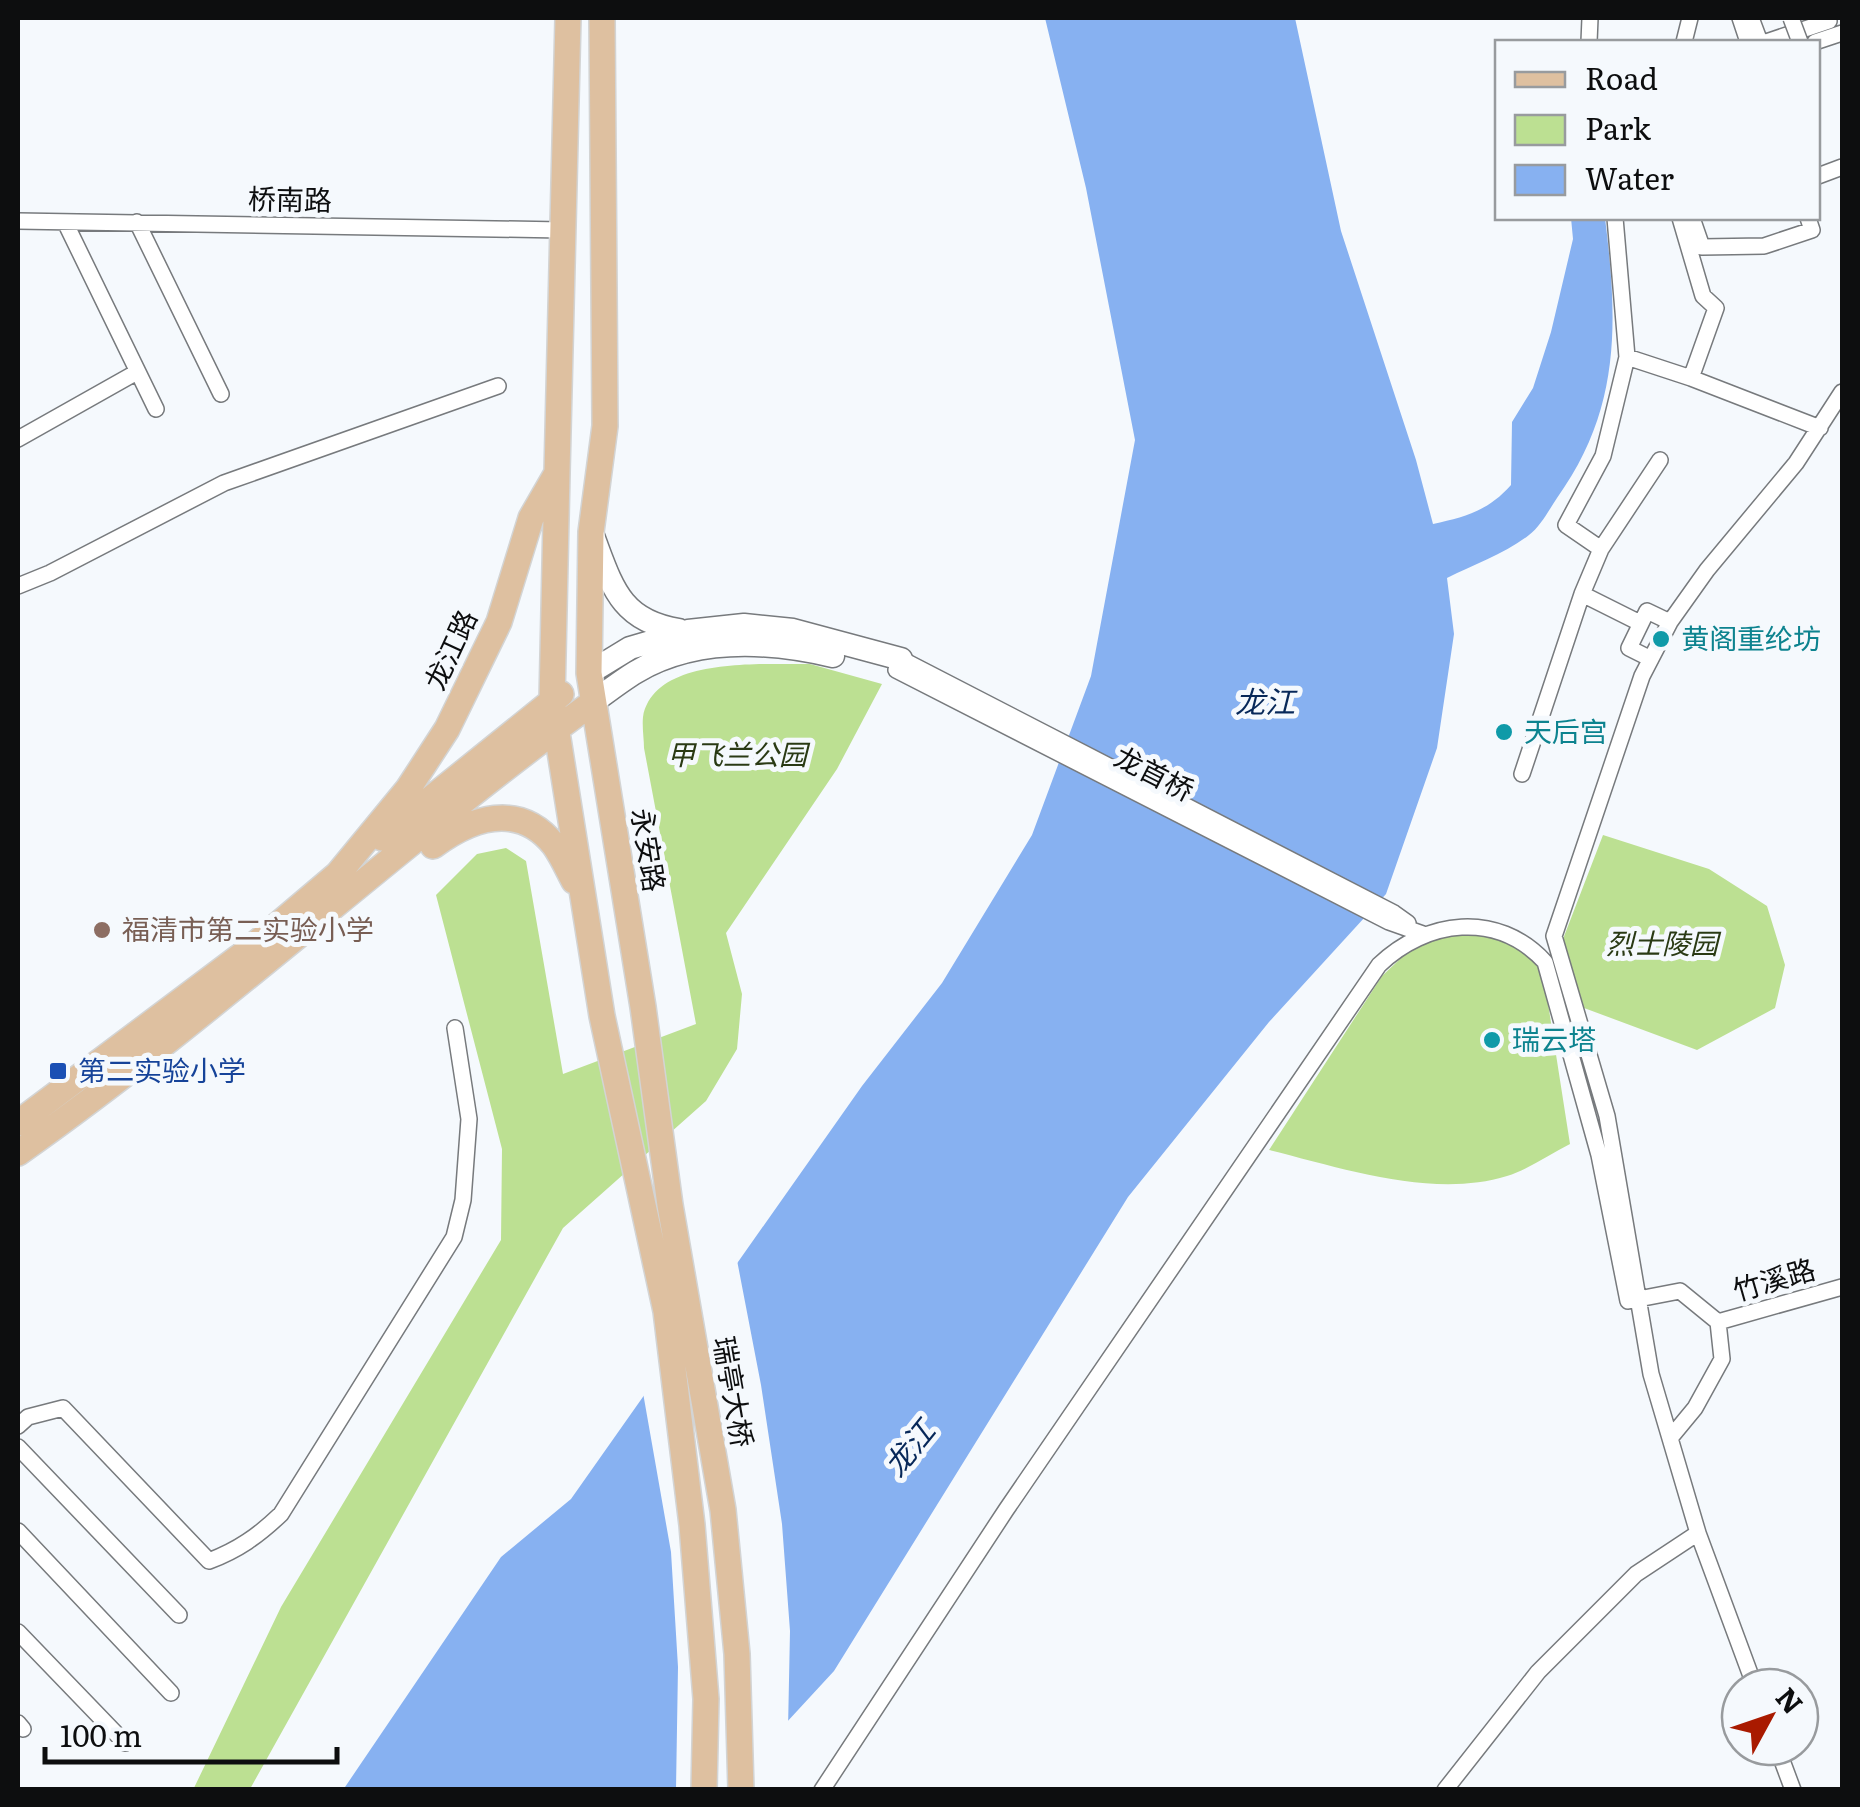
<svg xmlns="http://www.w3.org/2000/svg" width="1860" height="1807" viewBox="0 0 1860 1807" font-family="Literata,'Noto Sans SC',serif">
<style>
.green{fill:#bce092}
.water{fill:#87b1f1}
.pier{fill:#f5f9fd}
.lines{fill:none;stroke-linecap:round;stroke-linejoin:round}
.street-casing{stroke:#777a7d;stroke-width:18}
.secondary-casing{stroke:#777a7d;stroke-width:25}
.primary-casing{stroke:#d3d4d4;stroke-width:28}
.street{stroke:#fff;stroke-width:15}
.secondary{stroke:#fff;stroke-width:22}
.primary{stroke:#dec0a0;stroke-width:25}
.street-bridge-casing{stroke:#777a7d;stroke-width:18;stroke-linecap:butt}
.street-bridge{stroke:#fff;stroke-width:15}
.culture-dot{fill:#0f9aa8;stroke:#f5f9fd;stroke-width:4}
.education-dot{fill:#8d6e63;stroke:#f5f9fd;stroke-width:4}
.transit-dot{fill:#1a4fb4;stroke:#f5f9fd;stroke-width:4}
.labels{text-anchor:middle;stroke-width:10;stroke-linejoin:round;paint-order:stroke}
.street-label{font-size:28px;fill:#0d0e0f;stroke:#f5f9fd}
.culture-label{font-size:28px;fill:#0d838f;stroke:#f5f9fd;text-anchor:start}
.park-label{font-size:28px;font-style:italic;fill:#2a3a14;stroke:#f5f9fd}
.education-label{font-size:28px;fill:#785e54;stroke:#f5f9fd;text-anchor:start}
.transit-label{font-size:28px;fill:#164399;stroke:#f5f9fd;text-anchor:start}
.water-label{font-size:30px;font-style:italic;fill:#072859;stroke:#f5f9fd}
</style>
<rect width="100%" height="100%" fill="#f5f9fd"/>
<path class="green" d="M810 664 882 684 837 769 726 933 742 994 737 1049 706 1101 563 1228 250 1789 193 1790 281 1607 501 1240 502 1149 436 895 477 854 506 848 526 861 563 1074 696 1024 644 748C644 739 642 727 643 717 654 655 765 665 810 664Z
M1603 835 1709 869 1767 906 1785 965 1775 1008 1697 1050 1576 1005 1563 939Z
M1475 930 1501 938 1542 965 1570 1144C1550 1154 1529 1169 1507 1176 1433 1199 1342 1168 1269 1150L1382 976 1417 943Z"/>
<path class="water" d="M1045 18H1295L1341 231 1416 460 1433 524C1465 517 1488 511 1511 485L1512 422 1533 388 1551 332 1573 239 1571 218H1605C1618 322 1621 409 1557 498 1549 510 1540 527 1529 535 1506 553 1473 565 1447 578L1454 634 1437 748 1386 894 1269 1022 1128 1197 834 1671 725 1789 343 1790 501 1557 571 1499 862 1086 942 983 1032 835 1091 676 1135 440 1086 188Z"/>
<path class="pier" d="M736 1255 761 1385 782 1524 790 1631 788 1729 732 1790 676 1789 678 1667 671 1552 642 1387Z"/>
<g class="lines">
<g class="street-casing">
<path id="street" d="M1740 18 1748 42
M1751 18 1760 42
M1589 42 1590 18
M1684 42 1690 18
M1766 42 1829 21
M1815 42 1842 33
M1818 176 1842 167
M1680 218 1703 296 1716 308 1691 378
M1692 218 1702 247 1764 246 1812 230 1808 218
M18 221 562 230
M65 222 156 409
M137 222 221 394
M1627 357 1691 378 1820 428
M18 439 137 372
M1601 549 1566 525 1603 456 1627 357 1615 218
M18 586 50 573 224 483 498 386
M1582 594 1640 623
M901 659 1394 913 1408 923
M1651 659 1629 648 1647 611 1670 622
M896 670 1389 922 1423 934
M1522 774 1582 594 1601 549 1660 460
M1718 1322 1842 1287
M18 1426 28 1417 63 1408 209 1561C238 1550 258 1536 281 1514L454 1237 463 1200 469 1119 455 1028
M18 1447 179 1615
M18 1531 171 1693
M1698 1533 1755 1687
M18 1632 125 1743
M18 1723 23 1729
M1777 1747 1793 1790
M822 1790 1006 1510 1379 965C1426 920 1497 910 1545 962L1599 1155 1628 1301 1680 1291 1718 1322 1722 1359 1695 1408 1671 1437
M1445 1790 1538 1672 1636 1574 1698 1533 1651 1374 1607 1116 1554 936 1642 676 1670 622 1707 570 1796 463 1842 392"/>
</g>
<g class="secondary-casing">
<path id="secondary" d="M593 536C612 586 620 621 679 630
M589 673 630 648 688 631 744 625 793 630 901 659
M592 703C607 692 621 681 636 672 695 637 769 641 833 656"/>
</g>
<g class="primary-casing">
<path id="primary" d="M602 18 605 426 591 532 589 673 643 1007 670 1205 723 1510 737 1654 741 1790
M557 473 552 701 602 1016 666 1311 692 1525 706 1699 704 1790
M382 838 561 694
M433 846C471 818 519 801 554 845 562 856 568 870 574 881
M18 1123 246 952 338 874 408 789 447 729 499 622 531 518 557 473 568 18
M18 1153C217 1013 395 846 592 703"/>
</g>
<use href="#street" class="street"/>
<use href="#secondary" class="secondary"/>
<use href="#primary" class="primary"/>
<g class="street-bridge-casing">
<path id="street-bridge" d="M1791 18 1800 42"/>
</g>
<use href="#street-bridge" class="street-bridge"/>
</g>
<g class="culture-dot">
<circle cx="1661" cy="639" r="10"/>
<circle cx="1504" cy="732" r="10"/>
<circle cx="1492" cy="1040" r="10"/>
</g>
<circle class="education-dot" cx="102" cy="930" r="10"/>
<rect class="transit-dot" x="48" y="1061" width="20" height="20" rx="5"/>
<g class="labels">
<g class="street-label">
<text transform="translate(290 200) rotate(1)" y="10">桥南路</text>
<text transform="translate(451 650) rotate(-65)" y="10">龙江路</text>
<text transform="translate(1154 774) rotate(27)" y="10">龙首桥</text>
<text transform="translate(648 850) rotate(81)" y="10">永安路</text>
<text transform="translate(1774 1280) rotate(-16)" y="10">竹溪路</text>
<text transform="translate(733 1392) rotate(80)" y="10">瑞亭大桥</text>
</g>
<g class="culture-label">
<text x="1681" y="649">黄阁重纶坊</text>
<text x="1524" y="742">天后宫</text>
<text x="1512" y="1050">瑞云塔</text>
</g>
<g class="park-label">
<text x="737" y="765">甲飞兰公园</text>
<text x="1662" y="954">烈士陵园</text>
</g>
<g class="education-label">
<text x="122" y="940">福清市第二实验小学</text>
</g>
<g class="transit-label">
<text x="78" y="1081">第二实验小学</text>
</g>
<g class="water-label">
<text x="1265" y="713">龙江</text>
<text transform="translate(910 1449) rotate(-51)" y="10">龙江</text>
</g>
</g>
<rect width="1860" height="1807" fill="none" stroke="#0d0e0f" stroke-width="40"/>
<rect x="1495" y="40" width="325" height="180" fill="#f5f9fd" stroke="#989b9e" stroke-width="2.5"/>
<rect x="1515" y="72" width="50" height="15" fill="#dec0a0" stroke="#989b9e" stroke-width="2.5"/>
<text x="1585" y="90" font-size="30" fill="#0d0e0f">Road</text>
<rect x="1515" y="115" width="50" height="30" fill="#bce092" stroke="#989b9e" stroke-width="2.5"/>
<text x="1585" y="140" font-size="30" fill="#0d0e0f">Park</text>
<rect x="1515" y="165" width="50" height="30" fill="#87b1f1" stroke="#989b9e" stroke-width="2.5"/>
<text x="1585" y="190" font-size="30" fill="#0d0e0f">Water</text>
<g transform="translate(1770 1717) rotate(50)"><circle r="48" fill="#f5f9fd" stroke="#989b9e" stroke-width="2.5"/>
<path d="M0-8L18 38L0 25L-18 38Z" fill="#a91a00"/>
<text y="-15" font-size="28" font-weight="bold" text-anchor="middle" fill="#0d0e0f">N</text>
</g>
<path d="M45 1747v15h292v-15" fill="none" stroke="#0d0e0f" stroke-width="5"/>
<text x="60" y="1747" font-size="30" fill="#0d0e0f" stroke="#f5f9fd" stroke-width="8" paint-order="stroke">100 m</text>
</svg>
